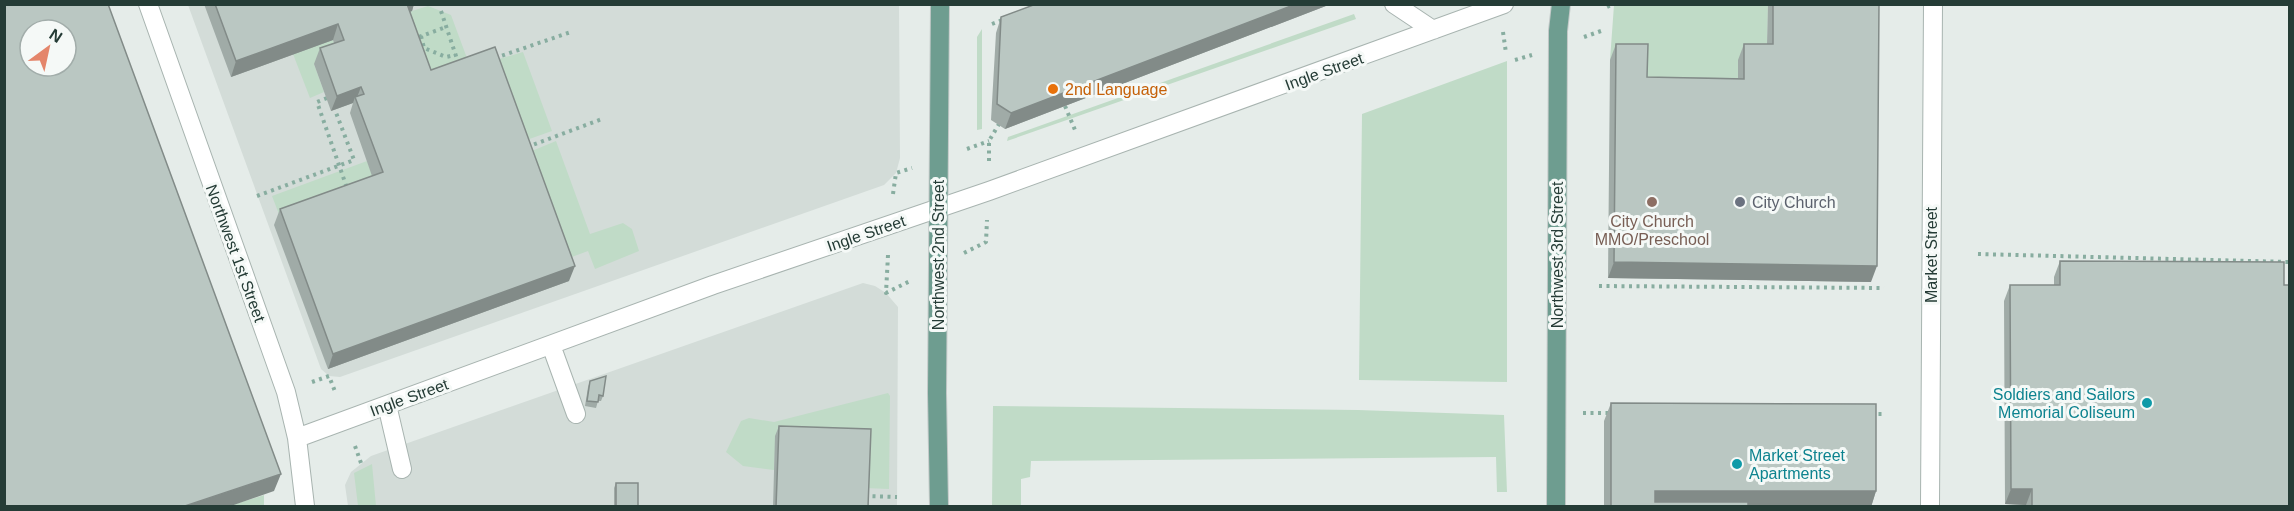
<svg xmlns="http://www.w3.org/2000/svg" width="2294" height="511" viewBox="0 0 2294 511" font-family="Arial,sans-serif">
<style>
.built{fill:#d3dcd8}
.green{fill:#c0dbc7}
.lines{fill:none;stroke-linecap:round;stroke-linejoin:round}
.minor-casing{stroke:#a8b4b0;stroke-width:20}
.major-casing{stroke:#c2c8c7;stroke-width:20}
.path{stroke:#88ada0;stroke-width:4;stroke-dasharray:3 4.5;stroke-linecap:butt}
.minor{stroke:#fff;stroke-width:18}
.major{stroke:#6e9d90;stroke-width:18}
.wall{fill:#a0aba7}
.shaded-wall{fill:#828b88}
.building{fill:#bac7c2;stroke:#828b88;stroke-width:1.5;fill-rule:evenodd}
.food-dot{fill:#e8710a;stroke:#f5f9f7;stroke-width:2}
.education-dot{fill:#8d6e63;stroke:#f5f9f7;stroke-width:2}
.worship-dot{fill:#6b7280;stroke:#f5f9f7;stroke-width:2}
.culture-dot{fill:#0f9aa8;stroke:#f5f9f7;stroke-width:2}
.labels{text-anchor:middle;stroke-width:6;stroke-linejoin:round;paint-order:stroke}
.street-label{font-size:16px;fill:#253c36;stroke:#f5f9f7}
.food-label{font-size:16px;fill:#c56008;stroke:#f5f9f7;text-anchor:start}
.worship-label{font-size:16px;fill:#5b616d;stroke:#f5f9f7;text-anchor:start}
.education-label{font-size:16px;fill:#785e54;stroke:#f5f9f7}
.culture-label{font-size:16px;fill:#0d838f;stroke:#f5f9f7;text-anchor:end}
</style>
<rect width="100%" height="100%" fill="#e5ece9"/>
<path class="built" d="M188 5H899L900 158 896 173 884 185 340 377 329 376 321 369Z
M863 283 875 286 886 293 898 307 897 506H348L345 485 351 472 371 456Z"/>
<path class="green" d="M1614 5H1768L1767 60 1738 94 1642 93 1610 60Z
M428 6 451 15 471 69 426 85 399 15Z
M1354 14 1356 19 1007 141 1008 137Z
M982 29V129L977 130V37Z
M333 40 338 55 314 64 324 92 310 98 293 54Z
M523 52 552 131 518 143 489 62Z
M1507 61V382L1359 380 1362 114Z
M556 141 590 234 623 223 632 229 639 251 595 269 588 251 561 261 522 155Z
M367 161 377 188 282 222 272 196Z
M888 393 890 396 889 489 865 488 776 436 774 470 743 466 726 452 741 421 749 418 774 422Z
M993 406 1358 410 1504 415 1507 492H1497L1496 457 1031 461 1030 477 1021 479V506H992Z
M372 464 376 506H358L354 473Z
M264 495V506H229Z"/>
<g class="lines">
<g class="minor-casing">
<path id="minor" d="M148 4 286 392 297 438 305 506
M1394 4 1433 30
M551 345 576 414
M387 405 402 469
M297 438 713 285 989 191 1504 4
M1930 506 1933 4"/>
</g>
<g class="major-casing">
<path id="major" d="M939 506 937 393 940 4
M1556 506 1558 31 1561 4"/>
</g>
<path class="path" d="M1607 7 1613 4
M441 11 459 65
M992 24 1005 19
M1503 32 1506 53
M421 36 424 48 446 57 455 55
M419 37 446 27
M1584 37 1601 31
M495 58 571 32
M1515 60 1532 55
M327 98 317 102 347 188
M1065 106 1075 130
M527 147 602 119
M967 149 989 141
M989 161V141L999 124
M893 194 896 173 912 168
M257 196 354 160 335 110
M964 253 986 242 987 220
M1978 254 2290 262
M888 255 886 293 910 281
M1599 286 1884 288
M312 382 329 376 336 394
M1583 413H1612
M1871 414H1883
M355 446 361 463
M865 496 897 497"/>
<use href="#minor" class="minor"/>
<use href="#major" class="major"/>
</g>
<path class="wall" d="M204 4H414L412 11 410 12 431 70 569 281 328 369 274 225 280 209 372 176 350 113 353 103 331 111 314 64 320 48 334 43 333 40 231 77Z
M1036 4H1331L1005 129 991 120 996 33 1001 17Z
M1768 4H1879L1871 282 1608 278 1610 60 1616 44 1647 77 1738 78V60L1744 44H1767Z
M2060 261 2284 285 2289 507H2026V505L2005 504 2004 301 2010 285H2054V277Z
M590 381 603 396 601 401H598L596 408 585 406 588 387Z
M1611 403 1876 491 1871 507H1604V421Z
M779 426 868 507H773L775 436Z
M616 483 638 507H614V488Z"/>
<path class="shaded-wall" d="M403 4H414L412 11 399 15Z
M1296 4H1331L1005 129 1011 113Z
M338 24 333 40 231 77 236 61Z
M361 87 356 100 355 97 353 103 331 111 337 96Z
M1614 262 1877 266 1871 282 1608 278Z
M575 266 569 281 328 369 333 354Z
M281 474 274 491 228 507H182Z
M2011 489H2032L2026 505 2005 504Z
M1655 491H1876L1871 507H1649Z"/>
<path class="building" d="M4 4H108L281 474 182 507H4ZM30 30H66V66H30Z
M215 4H407L431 70 495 47 575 266 333 354 280 209 383 172 355 97 364 94 361 87 337 96 320 48 344 40 338 24 236 61Z
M1036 4H1296L1011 113 997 104 1001 17Z
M1773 4H1879L1877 266 1614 262 1616 44H1648L1647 77 1744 79V44H1773Z
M2060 261 2284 262V285H2289V507H2032V489H2011L2010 285H2060Z
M606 376 603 396 599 395 598 402 587 401 590 381Z
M1611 403 1876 404V491H1655V502H1748V507H1611Z
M779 426 871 429 868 507H776Z
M616 483H638V507H616Z"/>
<circle class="food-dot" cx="1053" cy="89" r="6"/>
<circle class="education-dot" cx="1652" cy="202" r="6"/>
<circle class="worship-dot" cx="1740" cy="202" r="6"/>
<g class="culture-dot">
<circle cx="2147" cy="403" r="6"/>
<circle cx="1737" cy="464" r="6"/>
</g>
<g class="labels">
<g class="street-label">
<text transform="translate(1324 71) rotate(-20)" y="6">Ingle Street</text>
<text transform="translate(866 233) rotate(-19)" y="6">Ingle Street</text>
<text transform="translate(236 253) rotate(70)" y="6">Northwest 1st Street</text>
<text transform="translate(938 255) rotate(-90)" y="6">Northwest 2nd Street</text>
<text transform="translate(1557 255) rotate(-90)" y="6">Northwest 3rd Street</text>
<text transform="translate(1931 255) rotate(-90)" y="6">Market Street</text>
<text transform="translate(409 397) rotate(-20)" y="6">Ingle Street</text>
</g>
<g class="food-label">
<text x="1065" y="95">2nd Language</text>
</g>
<g class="worship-label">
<text x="1752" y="208">City Church</text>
</g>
<g class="education-label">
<text x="1652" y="227">City Church<tspan x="1652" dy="18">MMO/Preschool</tspan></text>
</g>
<g class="culture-label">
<text x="2135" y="400">Soldiers and Sailors<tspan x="2135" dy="18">Memorial Coliseum</tspan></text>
<text x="1749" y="461" text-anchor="start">Market Street<tspan x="1749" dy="18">Apartments</tspan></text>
</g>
</g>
<rect width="2294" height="511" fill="none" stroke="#253c36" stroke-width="12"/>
<g transform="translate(48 48) rotate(33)"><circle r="28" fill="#f5f9f7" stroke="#a2adaa" stroke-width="1.5"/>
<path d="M0-4.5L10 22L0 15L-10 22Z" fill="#e4866b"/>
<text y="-9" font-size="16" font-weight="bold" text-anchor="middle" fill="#253c36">N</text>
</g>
</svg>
